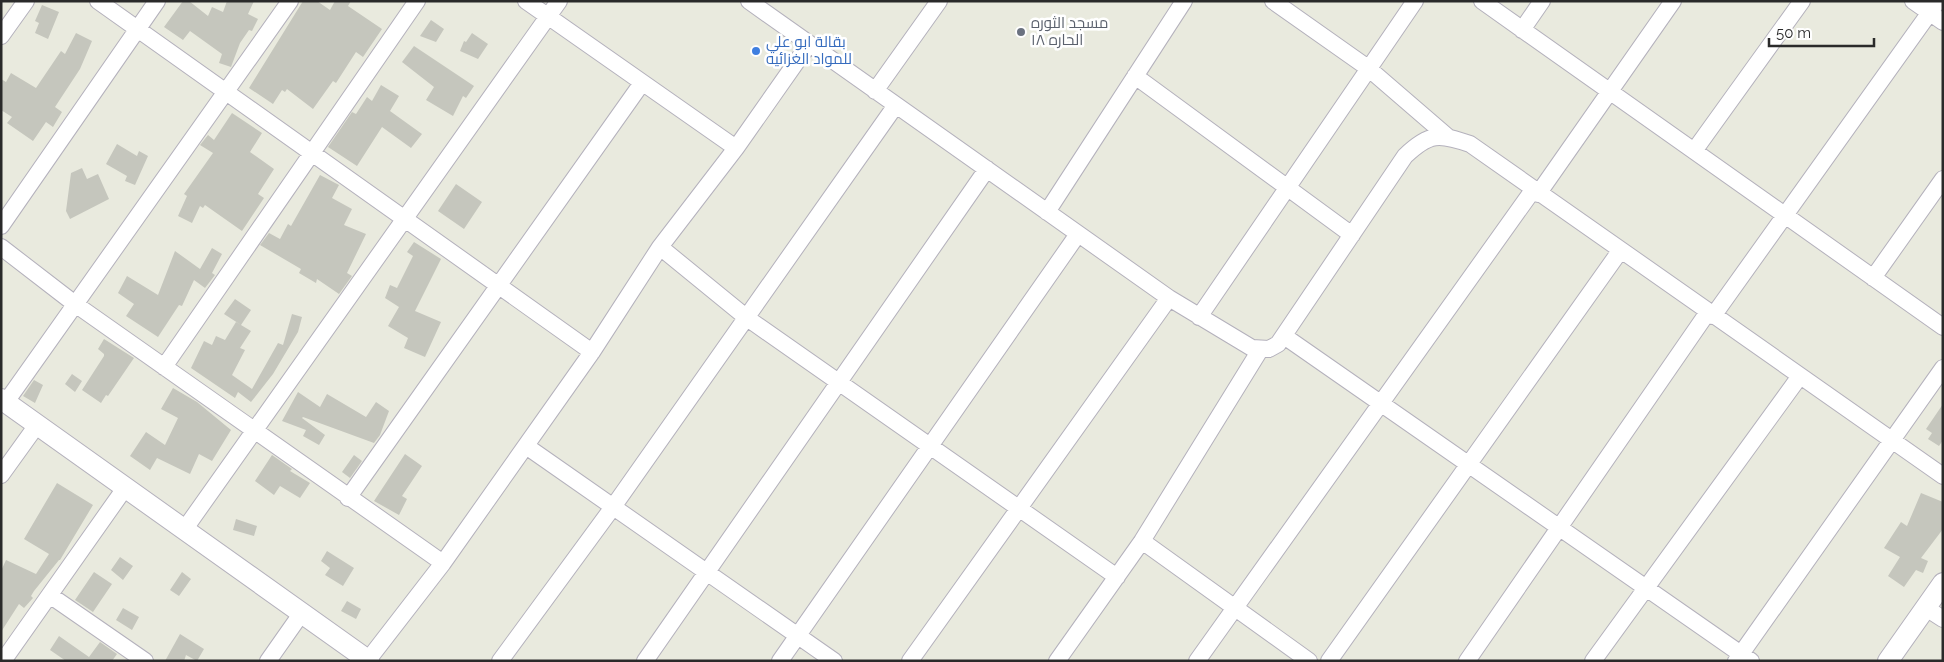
<svg xmlns="http://www.w3.org/2000/svg" width="1944" height="662" viewBox="0 0 1944 662" font-family="Raleway,Cairo,sans-serif">
<style>
.building{fill:#c5c6bd}
.lines{fill:none;stroke-linecap:round;stroke-linejoin:round}
.minor-casing{stroke:#b4b1bc;stroke-width:18}
.tertiary-casing{stroke:#b4b1bc;stroke-width:22}
.minor{stroke:#fff;stroke-width:16}
.tertiary{stroke:#fff;stroke-width:20}
.worship-dot{fill:#6b7280;stroke:#fff;stroke-width:2}
.shop-dot{fill:#3f7fe0;stroke:#fff;stroke-width:2}
.labels{text-anchor:middle;stroke-width:5;stroke-linejoin:round;paint-order:stroke}
.worship-label{font-size:15px;fill:#5b616d;stroke:#fff;text-anchor:start}
.shop-label{font-size:15px;fill:#366cbe;stroke:#fff;text-anchor:start}
</style>
<rect width="100%" height="100%" fill="#e9eade"/>
<path class="building" d="M183 1H189L208 16 212 7 223 12 227 1H254L248 14 258 19 252 31 249 30 240 43 231 67 219 63 222 54 190 31 183 40 164 27Z
M303 1H317L330 10 335 1H351L348 6 382 29 363 57 356 52 336 83 333 81 313 109 287 89 285 92 282 90 273 104 249 88Z
M42 5 59 12 48 39 35 33 39 23 35 21Z
M431 20 444 29 436 42 420 36Z
M76 33 92 41 80 69 55 107 62 112 53 127 46 122 33 141 7 123 12 117 1 110V79L6 82 11 73 36 88 61 51 65 54Z
M472 33 488 44 478 59 460 51 464 41 466 42Z
M414 46 474 86 466 98 463 96 453 116 426 100 434 87 402 62Z
M381 85 399 96 390 111 422 134 411 148 382 127 357 166 328 147 352 112 356 114 367 97 372 101Z
M232 113 262 133 250 152 274 169 258 194 264 198 242 231 205 205 203 208 200 206 192 223 178 216 187 196 184 194 213 153 200 145 208 135 214 140Z
M117 144 137 156 139 151 148 156 135 185 125 181 127 176 106 164Z
M82 168 87 179 98 174 109 199 70 219 66 211 71 173Z
M320 175 339 185 332 198 352 209 344 225 366 234 347 273 352 276 339 294 317 279 316 283 299 273 301 269 260 245 269 233 280 239 288 224 291 226Z
M456 184 482 202 464 229 438 211Z
M414 242 441 259 415 311 441 322 425 357 404 348 408 338 388 326 399 307 385 298 390 285 397 288 413 256 407 252Z
M212 248 222 254 212 273 215 275 205 288 194 280 182 306 179 305 158 337 126 316 134 304 118 293 127 276 158 295 175 251 200 269Z
M235 299 251 310 241 325 224 314Z
M292 314 302 317 298 332 273 374 251 402 238 392 235 398 191 368 204 341 212 345 216 336 225 340 236 322 251 331 240 348 245 350 232 375 252 389 278 343 283 345Z
M104 339 134 358 108 396 106 395 101 403 82 390 104 356V354L98 349Z
M72 374 82 381 75 392 65 384Z
M34 380 43 385 35 403 23 396Z
M173 388 197 402 231 430 212 461 199 454 190 474 157 458 150 470 130 456 146 432 165 445 178 418 161 409Z
M298 392 320 407 327 394 366 417 376 402 389 411 380 435 374 443 303 417 302 418 325 435 319 445 303 436 306 430 282 421Z
M1943 404V440L1939 446 1928 439 1932 433 1926 429Z
M405 454 422 466 402 496 407 499 399 515 374 501Z
M272 455 292 469 290 471 310 483 300 498 280 486 274 495 255 481Z
M354 455 362 461 350 478 342 472Z
M57 483 93 505 60 560H59L34 591 31 596 33 598 24 608 19 604 1 632V571L6 560 36 574 49 554 24 539Z
M1921 493 1943 502V529L1921 558 1928 561 1923 573 1916 570 1904 587 1888 576 1900 557 1884 548 1901 522 1907 526Z
M236 519 257 526 254 536 233 530Z
M327 551 354 568 343 586 325 575 330 568 321 561Z
M120 557 133 566 123 580 111 570Z
M94 572 112 584 93 612 75 600Z
M182 572 191 579 179 596 170 590Z
M347 601 361 609 356 619 341 611Z
M123 608 139 617 132 630 116 620Z
M180 634 204 649 197 661 186 655 184 661H165Z
M59 636 89 657 100 642 117 654 112 661H66L50 650Z"/>
<g class="lines">
<g class="minor-casing">
<path id="minor" d="M98 1 592 352
M526 1 736 148
M749 1 1169 298 1252 348 1269 349 1278 344 1405 156C1429 133 1439 133 1470 144L1943 476
M1273 1 1368 68 1448 137
M1482 1 1943 327
M1913 1 1943 22
M1522 30 1542 1
M1 36 26 1
M1135 76 1352 235
M875 91 939 1
M1694 151 1802 1
M1538 194 1673 1
M1047 212 1184 1
M1 226 157 1
M1 247 75 304 443 563
M660 247 747 318 1117 577
M1873 278 1943 179
M1713 316 1938 1
M1199 317 1415 1
M1284 336 1751 661
M164 367 417 1
M6 402 290 1
M526 446 834 661
M1 475 37 425
M348 498 642 83
M184 530 559 1
M1142 541 1309 661
M51 596 145 661
M1926 608 1943 619
M368 660 443 563 592 352 660 247 736 148 809 44
M3 661 125 488
M268 661 301 614
M500 661 613 507 896 105
M645 661 987 169
M780 661 1078 234
M910 661 1169 298
M1057 661 1142 541 1260 350
M1197 661 1533 190
M1329 661 1620 251
M1467 661 1708 312
M1593 661 1800 376
M1736 661 1943 368"/>
</g>
<g class="tertiary-casing">
<path id="tertiary" d="M1 399 369 661
M1888 661 1943 583"/>
</g>
<use href="#minor" class="minor"/>
<use href="#tertiary" class="tertiary"/>
</g>
<circle class="worship-dot" cx="1021" cy="32" r="5"/>
<circle class="shop-dot" cx="756" cy="51" r="5"/>
<g class="labels">
<g class="worship-label">
<text x="1031" y="28">مسجد الثوره<tspan x="1031" dy="17">الحاره ١٨</tspan></text>
</g>
<g class="shop-label">
<text x="766" y="47">بقالة ابو علي<tspan x="766" dy="17">للمواد الغزائيه</tspan></text>
</g>
</g>
<rect width="1944" height="662" fill="none" stroke="#2a2a2a" stroke-width="5"/>
<path d="M1769 38v8h105v-8" fill="none" stroke="#2a2a2a" stroke-width="2.5"/>
<text x="1776" y="38" font-size="15" fill="#2a2a2a" stroke="#ffffff" stroke-width="4" paint-order="stroke">50 m</text>
</svg>
